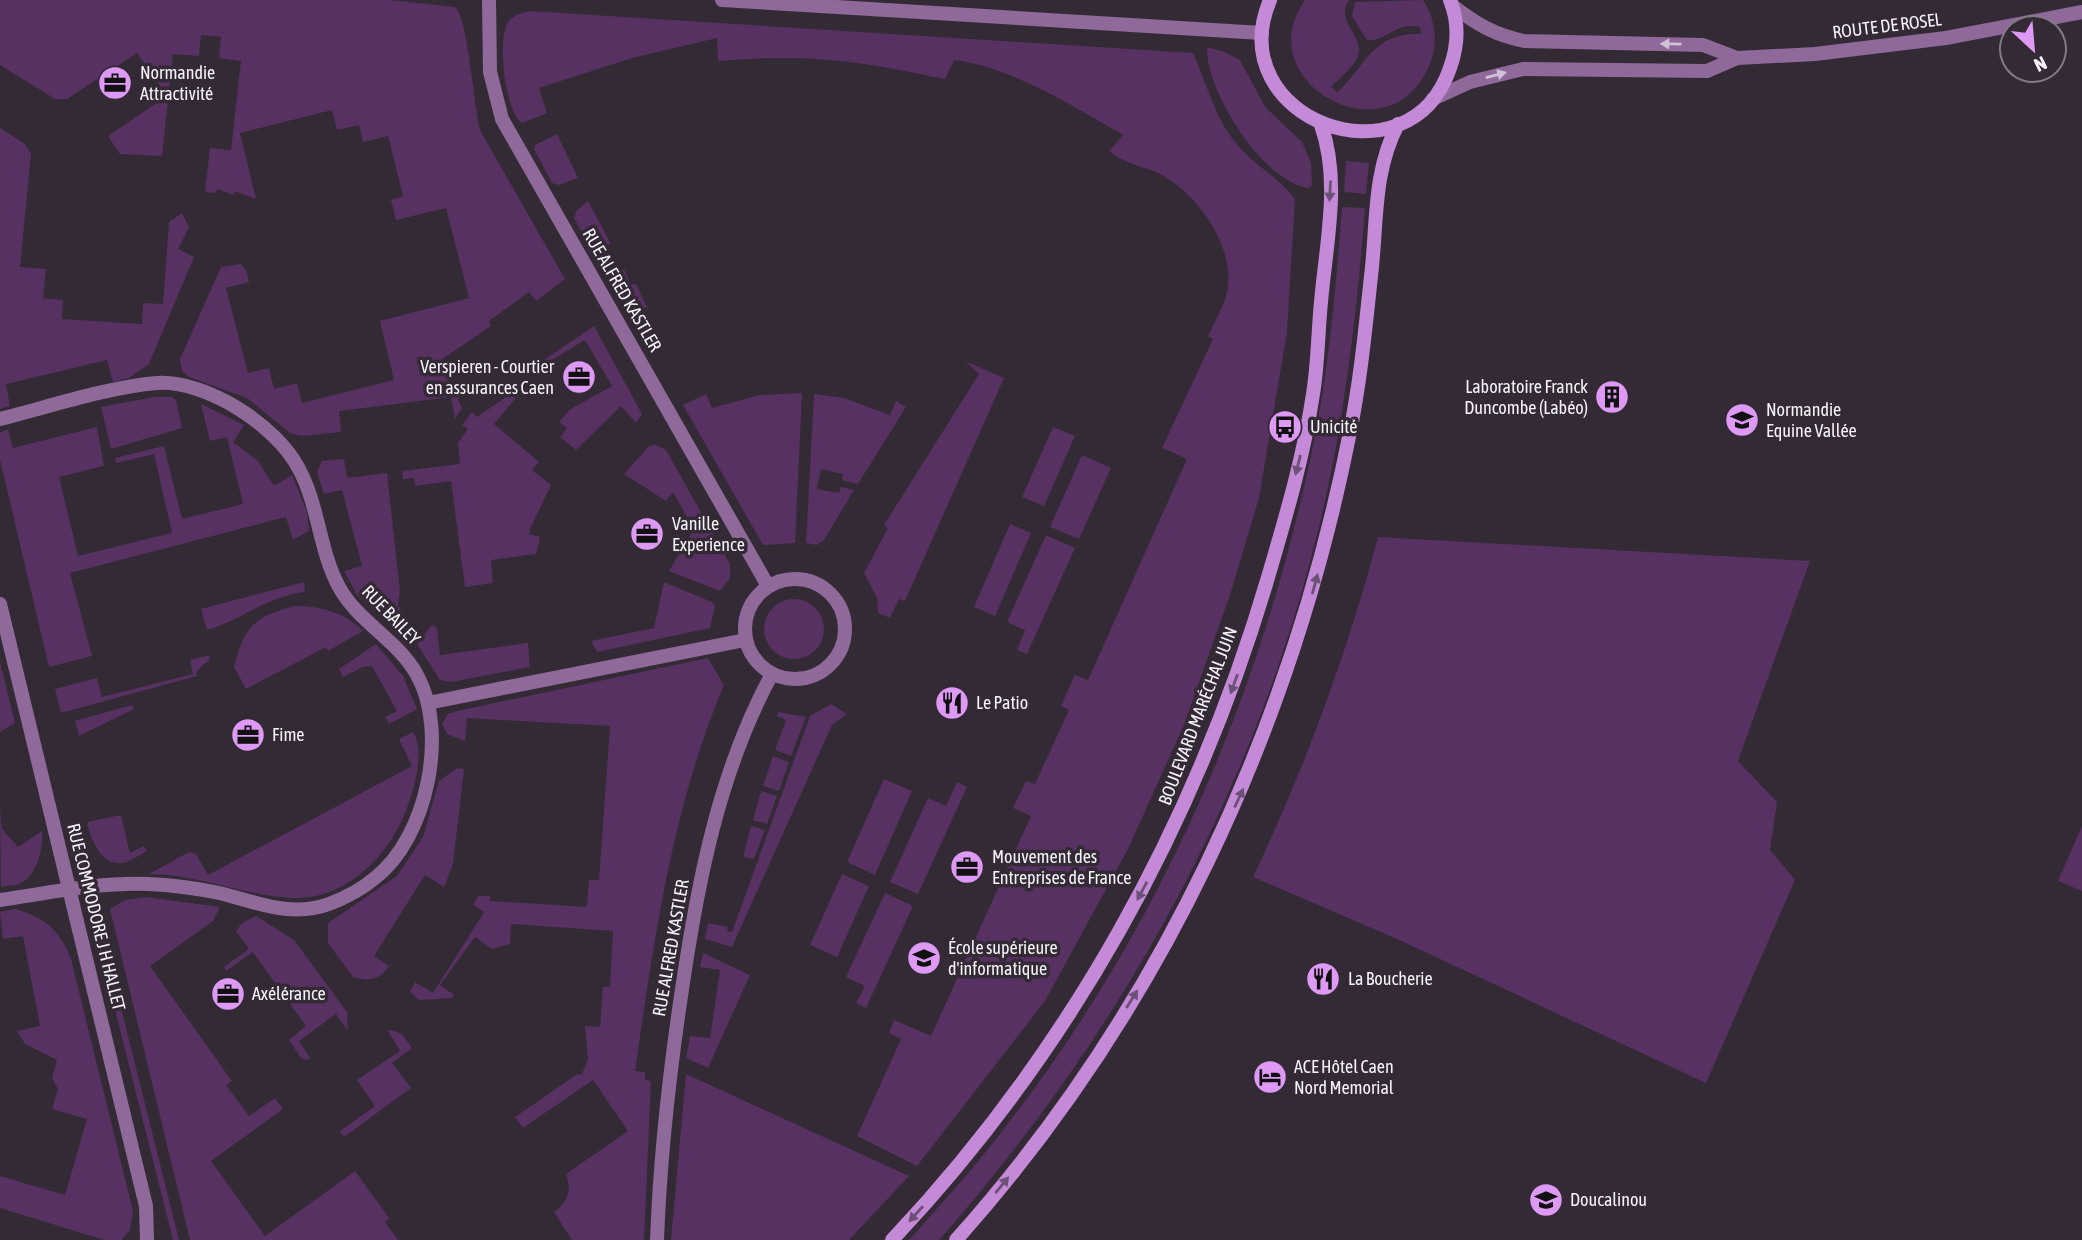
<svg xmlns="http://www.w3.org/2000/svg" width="2082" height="1240" viewBox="0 0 2082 1240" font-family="'Asap Condensed',sans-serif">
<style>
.green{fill:#563162}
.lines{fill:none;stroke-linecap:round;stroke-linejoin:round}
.minor{stroke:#8e6999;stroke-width:14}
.tertiary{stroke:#8e6999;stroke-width:14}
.secondary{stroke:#c48ad7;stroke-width:14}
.oneway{fill:#d2c2d7}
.oneway2{fill:#6d5076}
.labels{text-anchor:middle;stroke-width:7;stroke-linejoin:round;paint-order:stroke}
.street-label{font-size:18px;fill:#f7f2f9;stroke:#332a35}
.poi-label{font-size:18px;fill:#f7f2f9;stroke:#332a35;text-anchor:start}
</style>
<rect width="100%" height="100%" fill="#332a35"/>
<path class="green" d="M0 0H390L455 7C469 20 473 106 481 132L565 279 536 301 529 292 489 321 491 326 438 362 461 395 458 399 462 408 455 419 451 397 339 411 341 432 300 436 290 433 247 398 189 377 182 371 180 359 221 267 241 264 247 272 249 282 226 288 248 373 269 368 274 389 297 383 302 403 394 380 380 321 469 298 446 208 396 220 391 200 403 196 388 136 363 142 359 125 337 130 332 110 240 133 256 199 235 191 233 195 218 189 215 193 205 192 210 148 231 150 241 61 219 58 221 37 201 35 199 56 173 54 162 156 120 154 108 136 167 96 137 53 67 99H55L0 65Z
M1305 0H1349C1334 22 1367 37 1357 58 1352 69 1339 78 1331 87L1338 92C1367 63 1374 32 1421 34L1420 27C1396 21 1386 42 1367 40L1352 16 1355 2 1423 0C1435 17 1438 41 1431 61 1393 164 1246 83 1305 0Z
M529 11 1193 53C1207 84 1214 115 1235 142 1252 164 1279 177 1295 199L1287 332 1259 498 1231 592 1184 725 1128 849 1045 1001 917 1166 857 1136 901 1039 889 1033 894 1020 931 1036 1031 816 1013 808 1026 781 1035 784 1069 710 1061 706 1075 675 1088 680 1187 459 1162 448 1213 339 1208 336C1215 321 1226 303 1228 286 1233 243 1195 191 1158 173 1141 166 1124 163 1109 151L1123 135C1073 106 1011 67 954 60L945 79C861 61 805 53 718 61L717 38 632 58 539 88 547 113 522 123C505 113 496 36 509 21 514 15 522 13 529 11Z
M1207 47 1225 52 1240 60 1265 107 1302 142 1311 163 1312 185 1309 188C1264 183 1205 91 1207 47Z
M0 128 25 144 31 154 20 267 46 269 43 298 63 300 62 319 142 324 143 303 163 304 169 222 182 213 189 227 178 249 194 257 149 364 129 378 113 382 107 360 6 384 10 406 0 409Z
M557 134 578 178 559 185 552 183 534 149 535 145Z
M1346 161 1369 163 1366 194 1344 192Z
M588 201 611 244 597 248 589 245 574 218 577 210Z
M1342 207 1365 208C1359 288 1350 368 1336 447 1281 744 1138 1015 939 1240H909C945 1200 981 1160 1013 1117 1164 920 1263 689 1313 446 1329 367 1336 287 1342 207Z
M624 269 631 285 636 284 647 307 638 311 626 307 612 283 613 277Z
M594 326 642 414 636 423 621 406 576 450 560 437 567 428 559 422 569 410 612 386 585 340 543 365 541 362Z
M965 361 1004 378 905 601 899 599 890 618 878 613 877 598 864 573 888 528 884 525 979 374Z
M512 393 516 398 494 424 539 462 532 470 551 485 530 529 529 534 540 537 536 554 491 560 493 583 465 587 451 481 415 486 414 478 403 479 402 471 460 464 458 443 468 429 462 425 472 412 477 417Z
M802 393 795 543 763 545 683 405 706 394 712 408 760 395Z
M814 394 844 398 890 415 896 401 906 407 858 484 842 480 843 474 821 469 817 489 839 493 841 487 854 490 824 540 817 545 806 543Z
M154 397H172L176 400 182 428 111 449 101 407Z
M201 404 244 425 233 442 258 461 274 486 292 475 307 512 309 531 293 540 286 517 70 573 92 656 49 667 0 460V433L8 429 13 448 97 427 104 466 59 477 78 556 172 533 154 454 116 463 115 458 164 446 182 519 243 504 227 437 210 441Z
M1053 427 1075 436 1044 506 1022 497Z
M656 445 666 450 730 564V578L720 591 669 571 694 529 673 492 666 501 624 474 649 446Z
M1082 455 1111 468 1079 539 1050 527Z
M344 459 347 478 387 473 400 591 398 606 409 622 400 633 357 595 344 571 362 566 342 490 324 494 317 472 322 461Z
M1010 524 1031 533 995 616 974 607Z
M1046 535 1075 548 1027 654 1017 650 1025 630 1007 622Z
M1378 537 1810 561 1738 761 1777 802 1770 850 1795 880 1706 1083 1397 939 1253 877C1305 767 1347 654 1378 537Z
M304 582 305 592C267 596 242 620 207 630L201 609Z
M664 582 712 602 715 606 710 628 597 652 591 641 654 628Z
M764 629a30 30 0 1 1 60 0a30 30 0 1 1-60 0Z
M295 606C320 606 345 612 363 631L328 651 326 647 246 689 234 667C244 627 254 616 295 606Z
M432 625 437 628 440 655 528 643 530 667 451 682 440 680 417 644Z
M376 644 403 676 417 709 389 724 385 717 397 711 372 666 363 667 343 677 339 669Z
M209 655 210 659 196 672 197 676 61 713 55 689 97 678 102 697 193 674 190 660Z
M708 658 724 685C672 808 654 940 635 1071L645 1072V1080L651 1081 644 1240H572L554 1212C568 1201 572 1191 566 1174L628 1131 593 1080 523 1128 515 1117 576 1075 582 1074 588 1059 585 1026 600 1027 603 987H610L613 931 511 924 510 944 492 949 475 937 440 985 454 995 452 998 419 1000 410 992 415 982 433 993 484 912 473 905 478 896H490V901L587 907 589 880H599L610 726 467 718 465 741 447 734 442 724 448 714 457 711Z
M0 662 15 723 0 732Z
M831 704 847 714 832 725 732 947 705 939 708 923 728 927 727 931 732 932 810 716Z
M132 705 134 709 79 736 75 721Z
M778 712 806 717 791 756 775 750 786 720 777 716Z
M413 732C425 750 415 786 408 805 392 853 347 901 291 898 242 895 200 875 149 874L189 852 196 854 208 875 412 766 399 739Z
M773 756 789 762 779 791 763 786Z
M457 768 464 769 453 864 444 887 425 875 374 956 389 966C379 980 370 982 353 977L328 943V923L397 876 423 837 439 781Z
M884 779 912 791 875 875 847 862Z
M957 782 967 787 918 894 890 882 928 798 946 806Z
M761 791 777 796 767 824 753 820Z
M0 808 2 829 18 847 42 831C43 850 37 878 17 885 12 886 6 885 1 887Z
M121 815 130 853 144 846 147 851C139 855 129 863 121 863 100 865 90 837 87 822Z
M751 826 765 830 754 859 743 857Z
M2082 826V891L2058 881Z
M842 874 869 886 837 957 810 945Z
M885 893 913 906 866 1008 856 1003 865 986 846 977Z
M146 897 220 907 213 921 150 966 232 1081 226 1085 249 1116 275 1098 283 1109 211 1161 265 1236 355 1171 389 1218 385 1222 398 1240H190L110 909 125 900Z
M15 909C44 917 60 930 71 959L133 1211 130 1230 121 1240H104L0 1208V1176L65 1195 87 1119 52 1109 58 1089 52 1078 57 1060 25 1044 17 1031 40 1026 23 936 3 939 0 912Z
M256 916 294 940 347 1012 348 1031 336 1014 299 1041 310 1058 307 1060 301 1058 289 1040 306 1026 253 952 226 971 224 967 249 949 236 931 242 923Z
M104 940 179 1240H173L98 942Z
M703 953 750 975 708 1068 686 1058 690 1036 710 1038 720 970 700 967Z
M391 1030 402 1034 412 1048 392 1063 411 1088 344 1137 340 1131 375 1106 357 1080 400 1051 388 1031Z
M686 1074 909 1176 849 1240H671Z"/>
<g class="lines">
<path class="minor" d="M489 0 490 72 502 119 768 586
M0 419C48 407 108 387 157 383 207 380 277 426 299 469 319 506 319 550 339 587 358 622 398 640 417 675 449 732 427 838 375 878 362 889 345 898 329 904 290 918 257 902 219 893 195 888 172 885 148 884 99 882 48 893 0 900
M745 629a50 50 0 1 1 100 0a50 50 0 1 1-100 0Z
M0 604 146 1206 147 1240
M428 703 745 640
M657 1240C660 1158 669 1077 681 996 697 886 718 773 772 674"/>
<path class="tertiary" d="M722 0 1262 33
M1453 6C1476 24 1495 35 1524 41L1703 45 1737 58
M1433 99 1470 82 1523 69 1707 71 1737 58 1815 54 1946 38 2082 12"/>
<path class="secondary" d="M1270 0C1220 120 1409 189 1450 68 1458 46 1459 22 1450 0
M892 1240C1070 1051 1196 824 1269 574 1286 516 1304 455 1313 394 1318 364 1318 332 1321 302 1326 244 1341 180 1321 125
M956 1240C1160 1012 1291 730 1350 432 1361 378 1366 322 1372 267 1377 217 1374 170 1398 124"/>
</g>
<defs><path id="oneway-solid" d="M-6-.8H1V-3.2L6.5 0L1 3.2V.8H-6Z" transform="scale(1.75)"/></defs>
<g class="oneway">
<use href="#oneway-solid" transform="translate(1671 44) rotate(-179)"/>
<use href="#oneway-solid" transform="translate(1496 75) rotate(-15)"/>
</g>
<g class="oneway2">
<use href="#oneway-solid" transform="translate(1330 191) rotate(93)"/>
<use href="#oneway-solid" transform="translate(1298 465) rotate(104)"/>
<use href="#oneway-solid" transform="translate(1315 584) rotate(-75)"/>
<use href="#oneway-solid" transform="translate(1234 684) rotate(110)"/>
<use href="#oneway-solid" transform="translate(1239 798) rotate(-65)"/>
<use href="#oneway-solid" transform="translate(1142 891) rotate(118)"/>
<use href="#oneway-solid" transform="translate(1132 999) rotate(-58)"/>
<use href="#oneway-solid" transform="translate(1002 1185) rotate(-51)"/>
<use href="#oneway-solid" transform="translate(916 1214) rotate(132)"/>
</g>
<defs>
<g id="office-disc" transform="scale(1.75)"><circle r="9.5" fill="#dd99f3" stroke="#332a35"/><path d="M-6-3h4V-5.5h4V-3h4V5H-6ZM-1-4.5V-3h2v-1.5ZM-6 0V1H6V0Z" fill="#111"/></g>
<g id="building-disc" transform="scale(1.75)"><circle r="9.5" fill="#dd99f3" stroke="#332a35"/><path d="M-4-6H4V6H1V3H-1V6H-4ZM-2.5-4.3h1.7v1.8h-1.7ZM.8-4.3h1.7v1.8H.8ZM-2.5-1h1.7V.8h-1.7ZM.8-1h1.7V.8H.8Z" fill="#111"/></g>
<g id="university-disc" transform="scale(1.75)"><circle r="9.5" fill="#dd99f3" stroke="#332a35"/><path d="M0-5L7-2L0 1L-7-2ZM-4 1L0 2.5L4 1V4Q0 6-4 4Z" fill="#111"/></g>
<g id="bus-disc" transform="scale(1.75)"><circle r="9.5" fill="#dd99f3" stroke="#332a35"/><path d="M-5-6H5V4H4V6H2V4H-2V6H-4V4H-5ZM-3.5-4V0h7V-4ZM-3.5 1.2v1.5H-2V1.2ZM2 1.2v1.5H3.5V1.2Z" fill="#111"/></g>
<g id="restaurant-disc" transform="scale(1.75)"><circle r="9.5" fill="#dd99f3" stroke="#332a35"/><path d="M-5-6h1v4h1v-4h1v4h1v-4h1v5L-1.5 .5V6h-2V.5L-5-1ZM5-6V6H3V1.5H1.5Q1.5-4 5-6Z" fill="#111"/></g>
<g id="hotel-disc" transform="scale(1.75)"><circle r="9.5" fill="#dd99f3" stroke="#332a35"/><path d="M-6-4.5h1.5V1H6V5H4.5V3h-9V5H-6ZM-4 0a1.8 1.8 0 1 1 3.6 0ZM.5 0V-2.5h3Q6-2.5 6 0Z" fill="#111"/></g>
<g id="school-disc" transform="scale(1.75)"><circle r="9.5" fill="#dd99f3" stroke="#332a35"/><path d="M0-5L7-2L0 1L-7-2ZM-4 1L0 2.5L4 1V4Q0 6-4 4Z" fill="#111"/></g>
</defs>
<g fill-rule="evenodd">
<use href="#office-disc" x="115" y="83"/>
<use href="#office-disc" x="579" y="377"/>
<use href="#building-disc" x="1612" y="397"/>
<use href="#university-disc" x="1742" y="420"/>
<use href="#bus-disc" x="1285" y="427"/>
<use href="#office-disc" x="647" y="534"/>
<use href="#restaurant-disc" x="952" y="703"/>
<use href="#office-disc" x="248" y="735"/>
<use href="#office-disc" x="967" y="867"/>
<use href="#university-disc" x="924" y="958"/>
<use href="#restaurant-disc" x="1323" y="979"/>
<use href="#office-disc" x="228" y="994"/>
<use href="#hotel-disc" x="1270" y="1077"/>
<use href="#school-disc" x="1546" y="1200"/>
</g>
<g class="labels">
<g class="street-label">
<text transform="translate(1887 26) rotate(-7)" y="6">ROUTE DE ROSEL</text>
<text transform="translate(622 290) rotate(60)" y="6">RUE ALFRED KASTLER</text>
<text transform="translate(391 615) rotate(46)" y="6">RUE BAILEY</text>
<text transform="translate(1198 716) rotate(-69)" y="6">BOULEVARD MARÉCHAL JUIN</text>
<text transform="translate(96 917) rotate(76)" y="6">RUE COMMODORE J H HALLET</text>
<text transform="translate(671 948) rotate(-80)" y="6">RUE ALFRED KASTLER</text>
</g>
<g class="poi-label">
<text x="140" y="79">Normandie<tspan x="140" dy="21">Attractivité</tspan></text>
<text x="554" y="373" text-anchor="end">Verspieren - Courtier<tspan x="554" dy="21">en assurances Caen</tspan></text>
<text x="1588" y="393" text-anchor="end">Laboratoire Franck<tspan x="1588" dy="21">Duncombe (Labéo)</tspan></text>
<text x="1766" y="416">Normandie<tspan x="1766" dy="21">Equine Vallée</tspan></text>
<text x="1310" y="433">Unicité</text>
<text x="672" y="530">Vanille<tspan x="672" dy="21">Experience</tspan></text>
<text x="976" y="709">Le Patio</text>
<text x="272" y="741">Fime</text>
<text x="992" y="863">Mouvement des<tspan x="992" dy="21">Entreprises de France</tspan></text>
<text x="948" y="954">École supérieure<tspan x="948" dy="21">d'informatique</tspan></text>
<text x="1348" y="985">La Boucherie</text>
<text x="252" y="1000">Axélérance</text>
<text x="1294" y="1073">ACE Hôtel Caen<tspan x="1294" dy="21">Nord Memorial</tspan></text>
<text x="1570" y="1206">Doucalinou</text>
</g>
</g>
<g transform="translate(2033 49) rotate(154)"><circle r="33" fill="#332a35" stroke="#817a83" stroke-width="2"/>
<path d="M0-5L12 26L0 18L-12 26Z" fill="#dd99f3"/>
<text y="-10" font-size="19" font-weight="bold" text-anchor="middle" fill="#f7f2f9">N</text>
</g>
</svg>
